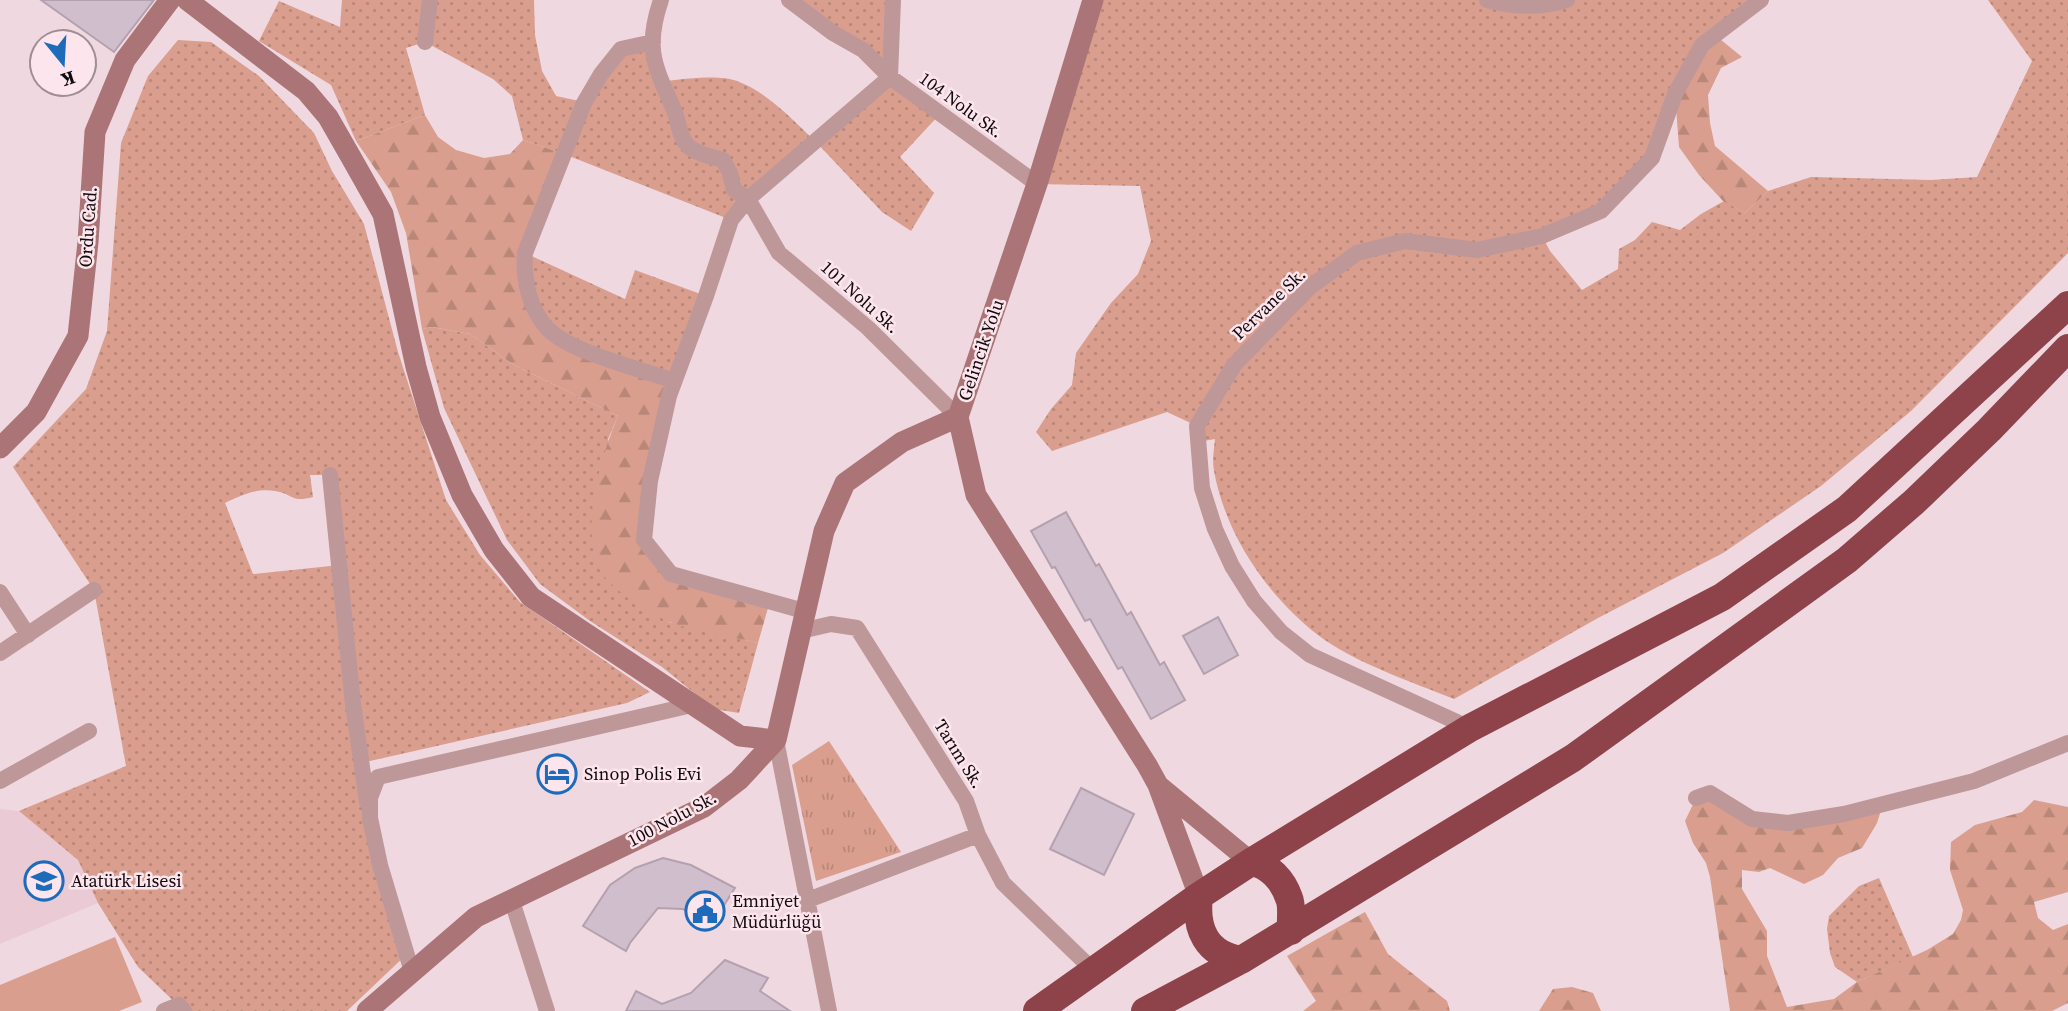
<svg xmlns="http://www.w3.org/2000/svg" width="2068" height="1011" viewBox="0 0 2068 1011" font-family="'Source Serif 4',serif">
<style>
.built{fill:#eacad5}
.grass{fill:url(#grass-dots);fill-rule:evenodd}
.forest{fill:url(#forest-firs)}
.park{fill:url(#park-tufts)}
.pitch{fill:#d99e8d}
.building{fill:#d1becc;stroke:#b4a1af;stroke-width:2}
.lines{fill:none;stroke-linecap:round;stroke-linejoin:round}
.street{stroke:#be9799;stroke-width:16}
.secondary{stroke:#ab7477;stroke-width:21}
.highway{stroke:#8e434a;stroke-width:28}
.labels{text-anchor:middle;stroke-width:5;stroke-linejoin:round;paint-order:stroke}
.street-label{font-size:18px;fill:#120b0e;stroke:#fde5ed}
.poi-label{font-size:18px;fill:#120b0e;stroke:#fde5ed;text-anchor:start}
</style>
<defs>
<pattern id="grass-dots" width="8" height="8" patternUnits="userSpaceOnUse" patternTransform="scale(1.75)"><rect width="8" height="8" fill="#d99e8d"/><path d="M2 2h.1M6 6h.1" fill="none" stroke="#b98778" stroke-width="1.8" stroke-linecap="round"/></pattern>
<pattern id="forest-firs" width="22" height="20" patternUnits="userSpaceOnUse" patternTransform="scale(1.75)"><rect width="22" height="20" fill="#d99e8d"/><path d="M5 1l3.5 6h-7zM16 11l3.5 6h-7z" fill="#b98778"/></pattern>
<pattern id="park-tufts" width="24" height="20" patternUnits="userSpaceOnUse" patternTransform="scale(1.75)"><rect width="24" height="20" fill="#d99e8d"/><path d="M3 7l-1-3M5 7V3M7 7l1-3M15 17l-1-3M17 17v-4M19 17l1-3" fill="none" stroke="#b98778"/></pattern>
</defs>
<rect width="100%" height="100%" fill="#f0d8e0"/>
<path class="built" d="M0 809 19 811 78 860 98 903 0 944Z"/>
<path class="grass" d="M342 0H534L535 35 542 71 556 96 584 102 621 49 653 42 661 82C679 79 720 74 737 81 767 92 792 119 815 141L890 77 789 0H893L890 77 940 114 900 157 934 193 911 231 882 212 815 141 731 220 564 154 523 140 512 96 493 79 425 42 406 48 425 115 356 141 331 85 259 41 279 1 340 27Z
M1093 0H1761L1702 45 1651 158 1601 211 1542 236 1550 251 1582 290 1618 269 1619 249 1635 240 1652 222 1680 230 1701 214 1724 201 1745 213 1768 191 1811 177 1931 180 1977 177 2032 61 1988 0H2068V253L1911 411 1821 486 1723 553 1598 618 1454 699C1412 682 1353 662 1318 635 1267 595 1226 536 1214 471 1212 461 1214 449 1215 439L1198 442 1197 426 1167 412 1052 451 1036 432 1051 409 1072 385 1076 353 1111 303 1138 274 1151 241 1140 186 1037 184Z
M178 40 211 42 259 76 314 133 332 171 364 224 398 352 446 500 480 555 520 602 650 692 627 703 361 763 407 954 347 1011H184L138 967 98 903 78 860 19 811 126 766 94 590 13 467 86 389 107 331 121 143 148 76ZM310 475H330L340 565 253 574 225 503C242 495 256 488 275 491 294 494 290 503 313 497Z
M525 253 625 299 635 270 706 296 674 381 573 346 536 310Z
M432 327 470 334 514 365 618 416 608 439 669 622 758 643 739 713 714 709 662 667 590 621 540 584 507 540 444 408 422 329Z
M1879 878 1913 957 1857 982 1835 967 1830 953 1827 929 1829 916 1859 886Z"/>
<path class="forest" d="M1715 35 1742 57 1721 68 1708 95 1710 123 1715 146 1768 191 1745 213 1723 201 1699 175 1679 147 1675 94Z
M425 115 438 137 456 150 484 158 510 154 523 140 564 154 524 272 548 329 674 381 645 540 671 574 770 601 758 643C730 636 697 633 670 622 651 615 611 589 601 572 578 532 601 456 618 416L514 365 470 334 432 327 422 329 406 233 391 192 356 141Z
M1696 798 1788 823 1883 804 1877 823 1862 848 1838 858 1823 875 1804 884 1770 868 1759 872 1742 870V889L1767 931V956L1787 1007 1834 999 1857 982 1927 950 1953 934 1961 920 1963 910 1950 870 1951 842 1975 825 2022 812 2034 800 2068 807V892L2034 902 2038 918 2053 930 2068 924V1003L2052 1011H1730L1710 877 1706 863 1693 843 1685 821Z
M1365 912 1388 954 1447 1001 1450 1011H1303L1316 1001 1287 956Z
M1572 987 1593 993 1601 1011H1539L1553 989Z"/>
<path class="park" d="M829 741 901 852 816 881 792 765Z"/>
<path class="pitch" d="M115 937 142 1002 119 1011H0V985Z"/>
<path class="building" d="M41 0H154L114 52Z
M1066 512 1096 566 1099 564 1127 615 1131 612 1160 665 1164 662 1185 700 1151 719 1122 667 1118 669 1090 619 1085 621 1055 567 1052 568 1031 531Z
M1218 617 1238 655 1204 674 1183 636Z
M1081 788 1134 814 1104 875 1050 849Z
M663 858 691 865 735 888 710 927 683 909 658 908 630 943 626 951 583 926 610 885 635 868Z
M725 960 768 978 760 991 790 1011H626L636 991 662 1004 691 993Z"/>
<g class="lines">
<path class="street" d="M661 0C644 50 655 66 674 110 679 122 679 137 688 146 697 154 712 157 723 160L730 173 734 190 748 199 779 253 868 328 958 417
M789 0 833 33 863 50 890 77 1037 184
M1487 0C1513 7 1542 8 1567 0
M425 42 430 0
M653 42 621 49 601 74 584 103 525 253C523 279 529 309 548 329 572 353 641 369 674 381
M890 77 893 0
M330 475 353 704 367 802
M0 592 28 635
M804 611 671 574 644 540 650 481 669 396 706 296 731 220 748 199 890 77
M801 631 831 624 857 628 966 801 978 835 1003 883 1094 971
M0 653 94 590
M1470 728 1310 655 1281 632 1254 601 1232 566 1215 529 1202 488 1197 426 1234 365 1310 287 1357 253 1405 241 1477 250 1542 236 1601 211 1652 158 1675 94 1702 45 1761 0
M776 740 829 1011
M0 781 89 731
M1696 798 1710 793 1752 819 1788 823 1844 814 1974 781 2068 743
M511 898 547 1011
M808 900 978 835
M412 972 380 865 370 818V798L378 777 692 705
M164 1011 179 1005 184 1011"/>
<path class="secondary" d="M187 0 306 91 328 117 352 159 383 214 416 367 430 417 462 495 494 550 531 597 740 736 776 740
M1093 0 1037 184 958 417 976 495 1147 765 1158 785 1199 896
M0 448 36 412 78 336 88 242 95 132 125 60 170 0
M1159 786 1251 862
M367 1011 476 917 704 807 739 780 776 740 824 531 845 483 902 442 958 417"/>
<path class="highway" d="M1251 862C1269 865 1283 880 1289 898 1293 907 1290 921 1291 931
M1199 896C1195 929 1206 954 1241 960
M1037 1011 1199 896 1251 862 1470 728 1722 597 1847 509 2068 305
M1145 1011 1241 960 1573 758 1847 560 1914 502 1989 430 2068 348"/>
</g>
<defs>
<g id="hotel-ring" transform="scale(2.0125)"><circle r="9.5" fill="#fde5ed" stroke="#1d6bba" stroke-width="1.5"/><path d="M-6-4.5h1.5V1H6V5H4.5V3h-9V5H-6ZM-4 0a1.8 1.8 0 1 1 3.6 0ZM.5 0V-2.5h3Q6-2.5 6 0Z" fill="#1d6bba"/></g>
<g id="school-ring" transform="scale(2.0125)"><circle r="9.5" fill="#fde5ed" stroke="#1d6bba" stroke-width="1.5"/><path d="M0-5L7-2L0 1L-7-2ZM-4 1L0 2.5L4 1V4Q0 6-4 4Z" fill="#1d6bba"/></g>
<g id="civic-ring" transform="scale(2.0125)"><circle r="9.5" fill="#fde5ed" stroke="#1d6bba" stroke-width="1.5"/><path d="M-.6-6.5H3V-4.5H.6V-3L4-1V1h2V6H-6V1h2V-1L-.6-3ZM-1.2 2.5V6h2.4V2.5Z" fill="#1d6bba"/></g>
</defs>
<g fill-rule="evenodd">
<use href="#hotel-ring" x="557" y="774"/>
<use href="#school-ring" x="44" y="881"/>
<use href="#civic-ring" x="705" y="911"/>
</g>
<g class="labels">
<g class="street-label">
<text transform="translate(961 105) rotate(36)" y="6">104 Nolu Sk.</text>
<text transform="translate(88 227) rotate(-86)" y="6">Ordu Cad.</text>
<text transform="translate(860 297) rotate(42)" y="6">101 Nolu Sk.</text>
<text transform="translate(1269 304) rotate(-44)" y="6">Pervane Sk.</text>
<text transform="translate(981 350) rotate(-71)" y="6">Gelincik Yolu</text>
<text transform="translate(959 754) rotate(58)" y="6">Tarım Sk.</text>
<text transform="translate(672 819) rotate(-28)" y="6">100 Nolu Sk.</text>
</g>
<g class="poi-label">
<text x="584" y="780">Sinop Polis Evi</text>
<text x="71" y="887">Atatürk Lisesi</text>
<text x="732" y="907">Emniyet<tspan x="732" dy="21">Müdürlüğü</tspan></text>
</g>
</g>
<g transform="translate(63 63) rotate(162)"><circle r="33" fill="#fde5ed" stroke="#9f8e94" stroke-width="2"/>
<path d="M0-5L12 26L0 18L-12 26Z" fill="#1d6bba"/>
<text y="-10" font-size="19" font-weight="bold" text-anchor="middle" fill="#120b0e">K</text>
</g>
</svg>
